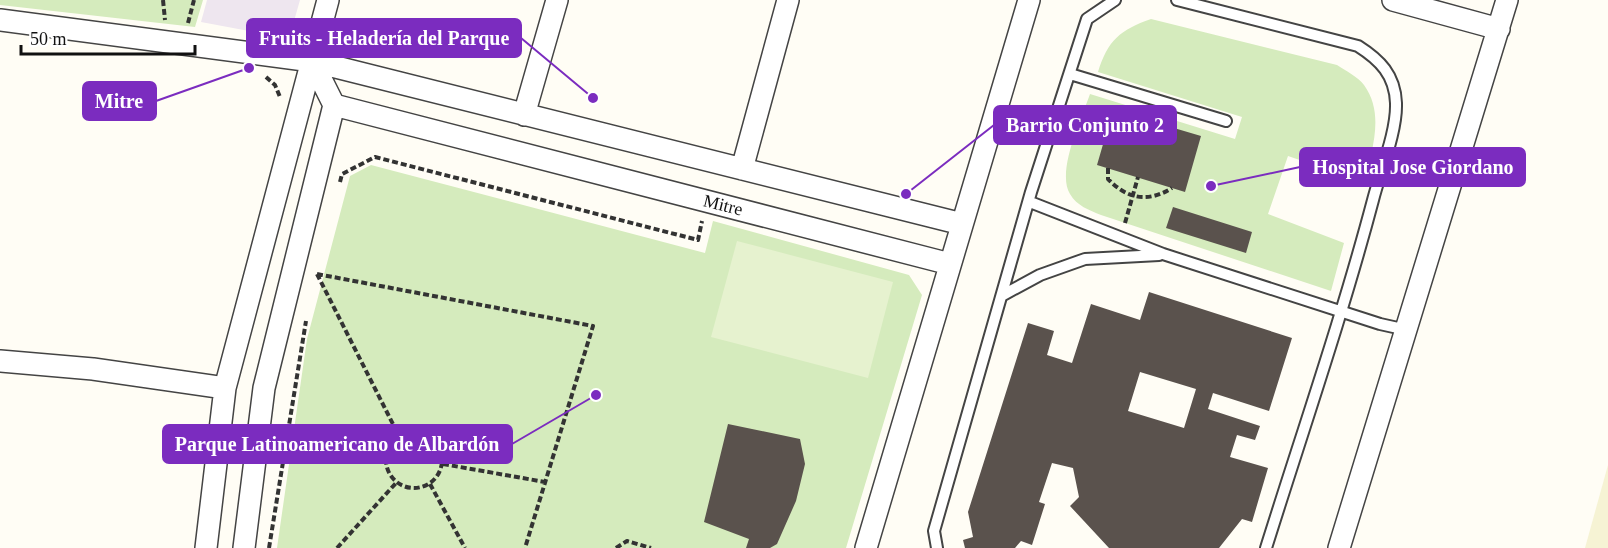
<svg xmlns="http://www.w3.org/2000/svg" width="1608" height="548" viewBox="0 0 1608 548" font-family="'Times New Roman',serif">
<style>
.industrial{fill:#eee6ef}
.farmland{fill:#f6f3d4}
.green{fill:#d5ebbd}
.pitch{fill:#e6f2cf}
.building{fill:#5a524d;fill-rule:evenodd}
.lines{fill:none;stroke-linecap:round;stroke-linejoin:round}
.service-casing{stroke:#444;stroke-width:14}
.minor-casing{stroke:#444;stroke-width:24}
.path{stroke:#333;stroke-width:4;stroke-dasharray:6 3;stroke-linecap:butt}
.service{stroke:#fff;stroke-width:10}
.minor{stroke:#fff;stroke-width:21}
.labels{text-anchor:middle;stroke-width:6;stroke-linejoin:round;paint-order:stroke}
.street-label{font-size:18px;fill:#111;stroke:#fff}
.leader{fill:none;stroke:#7b2cbf;stroke-width:2}
.callout-dot{fill:#7b2cbf;stroke:#fff;stroke-width:2}
.callout{fill:#7b2cbf;stroke:#7b2cbf;stroke-width:2}
.callout-label{font-size:20px;text-anchor:middle;font-weight:bold;fill:#fff}
</style>
<rect width="100%" height="100%" fill="#fffdf5"/>
<path class="industrial" d="M207 0H300L294 21 276 30 249 31 201 22Z"/>
<path class="farmland" d="M1608 465V548H1585Z"/>
<path class="green" d="M0 0H203L195 27 0 5Z
M1151 19 1337 65C1346 71 1358 77 1364 85 1385 114 1372 150 1364 182L1288 156 1268 214 1344 243 1331 291 1101 215C1089 210 1077 206 1070 194 1056 172 1082 117 1090 94L1235 139 1242 117 1098 72C1108 40 1120 30 1151 19Z
M371 165 705 253 713 221 909 275 922 295 846 548H277L307 339 350 176Z"/>
<path class="pitch" d="M737 241 893 282 868 378 711 337Z"/>
<path class="building" d="M1113 110 1201 136 1185 192 1097 165Z
M1173 207 1252 232 1246 253 1166 228Z
M1149 292 1292 338 1269 411 1213 393 1208 409 1260 426 1255 440 1237 435 1230 457 1268 468 1252 522 1242 519 1219 548H1109L1070 506 1079 497 1073 468 1052 463 1039 502 1045 504 1032 545 1021 541 1015 548H965L963 540 973 537 968 512 1028 323 1054 331 1047 355 1072 363 1091 304 1140 320ZM1140 372 1196 389 1184 428 1128 411Z
M728 424 800 439 805 464 796 501 777 544 770 548H746L749 539 704 522Z"/>
<g class="lines">
<g class="service-casing">
<path id="service" d="M1177 0 1358 46C1380 60 1395 75 1396 103 1397 132 1380 172 1373 200 1342 317 1302 433 1266 548
M1070 74 1226 121
M1030 202 1163 254 1380 324 1407 330
M1003 295 1040 275 1085 259 1159 255
M937 548 934 531 1031 192 1087 19 1115 0"/>
</g>
<g class="minor-casing">
<path id="minor" d="M1393 0 1499 29
M0 20 312 61 962 224
M312 61 334 105 950 264
M524 115 557 0
M742 169 788 0
M0 361 93 369 225 388
M206 548 225 388 328 0
M244 548 264 388 334 105
M866 548 1029 0
M1339 548 1507 0"/>
</g>
<path class="path" d="M163 0 165 20
M188 23 194 0
M283 36 295 27 298 20
M266 77 275 85 280 97
M1108 168V179C1127 199 1148 203 1172 188
M340 182 342 174 375 157 698 240 702 221
M1125 223 1138 177
M317 274 593 326 525 548
M317 274 399 436
M386 460a28 28 0 1 1 56 0a28 28 0 1 1-56 0Z
M286 439 386 455
M443 464 545 482
M430 484 465 548
M269 548 306 321
M337 548 396 483
M616 548 627 541 651 548"/>
<use href="#service" class="service"/>
<use href="#minor" class="minor"/>
</g>
<g class="labels">
<g class="street-label">
<text transform="translate(723 205) rotate(14)" y="6">Mitre</text>
</g>
</g>
<path class="leader" d="M593 98L521 38M249 68L156 101M906 194L994 125M1211 186L1300 167M596 395L512 444"/>
<g class="callout-dot">
<circle cx="593" cy="98" r="6"/>
<circle cx="249" cy="68" r="6"/>
<circle cx="906" cy="194" r="6"/>
<circle cx="1211" cy="186" r="6"/>
<circle cx="596" cy="395" r="6"/>
</g>
<g class="callout">
<rect x="247" y="19" width="274" height="38" rx="6"/>
<rect x="83" y="82" width="73" height="38" rx="6"/>
<rect x="994" y="106" width="182" height="38" rx="6"/>
<rect x="1300" y="148" width="225" height="38" rx="6"/>
<rect x="163" y="425" width="349" height="38" rx="6"/>
</g>
<g class="callout-label">
<text x="384" y="45">Fruits - Heladería del Parque</text>
<text x="119" y="108">Mitre</text>
<text x="1085" y="132">Barrio Conjunto 2</text>
<text x="1413" y="174">Hospital Jose Giordano</text>
<text x="337" y="451">Parque Latinoamericano de Albardón</text>
</g>
<path d="M21 45v9h174v-9" fill="none" stroke="#111111" stroke-width="3"/>
<text x="30" y="45" font-size="18" fill="#111111" stroke="#ffffff" stroke-width="4.5" paint-order="stroke">50 m</text>
</svg>
